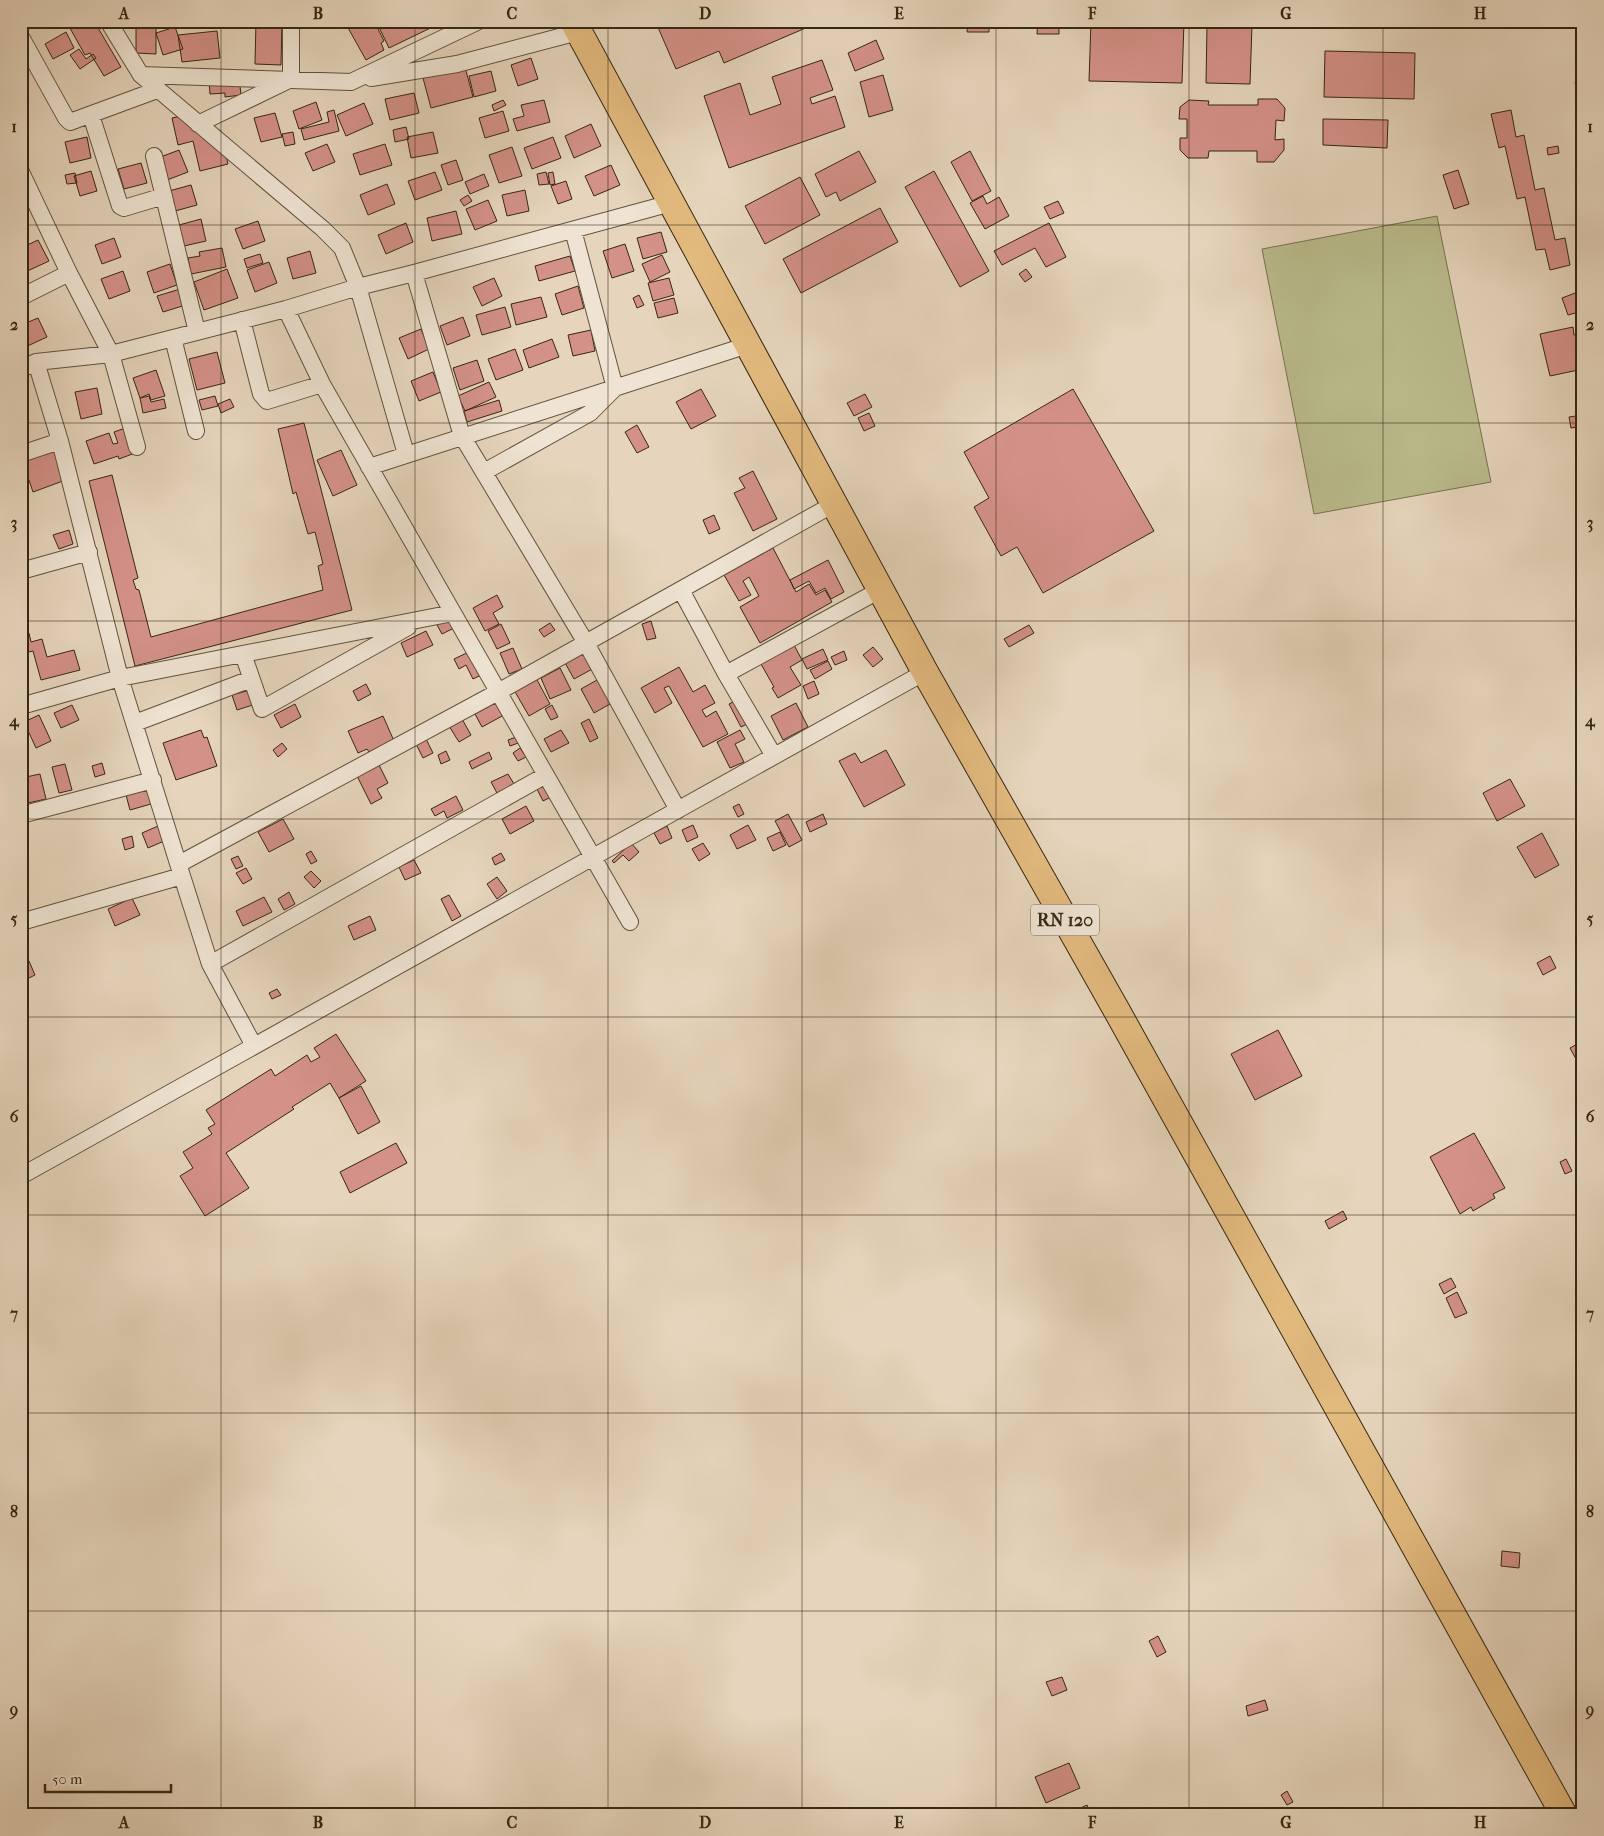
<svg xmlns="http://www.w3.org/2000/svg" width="1604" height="1836" viewBox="0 0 1604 1836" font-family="'IM FELL French Canon',serif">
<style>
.pitch{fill:#babc8d;stroke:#787250}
.building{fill:#d49188;stroke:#352714}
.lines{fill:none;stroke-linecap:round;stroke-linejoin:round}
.street-casing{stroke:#61523e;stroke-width:18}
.primary-casing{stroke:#352714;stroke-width:28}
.street{stroke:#efe4d3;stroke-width:16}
.primary{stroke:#e3ba7e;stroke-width:26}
.grid{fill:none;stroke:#352714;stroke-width:1;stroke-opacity:0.55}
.labels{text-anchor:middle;stroke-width:4;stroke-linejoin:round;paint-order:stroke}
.shield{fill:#efe4d3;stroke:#6d604d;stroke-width:1}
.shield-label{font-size:18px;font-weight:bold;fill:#352714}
.neatline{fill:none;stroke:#352714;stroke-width:2}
.grid-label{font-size:16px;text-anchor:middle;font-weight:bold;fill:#352714}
</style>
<rect width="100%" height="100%" fill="#e6d5bc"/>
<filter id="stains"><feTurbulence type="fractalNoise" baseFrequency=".004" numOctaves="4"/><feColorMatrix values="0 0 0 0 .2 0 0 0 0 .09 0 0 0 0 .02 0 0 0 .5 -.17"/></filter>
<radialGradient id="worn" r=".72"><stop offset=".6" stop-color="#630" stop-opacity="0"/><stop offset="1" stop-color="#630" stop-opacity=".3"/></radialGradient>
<path class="pitch" d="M1437 216 1491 482 1314 514 1262 249Z"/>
<path class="building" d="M66 21H94L121 67 104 76 90 53 85 55Z
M161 21H183V26H161Z
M186 21H211V22L187 24Z
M256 21H282L281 65 255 64Z
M356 21H374L384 41 381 43 384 50 366 60 347 26Z
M381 21H445L389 48 377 23Z
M665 21H709L711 26 722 21H822L724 63 719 51 676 69 657 25Z
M968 21H989V32H967Z
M1035 21H1059V34H1037L1038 21Z
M1091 21H1184L1182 83 1089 81Z
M136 24H156V54L136 53Z
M1252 25 1250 84 1206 83 1207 26Z
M175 27 183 49 163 55 156 33Z
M217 31 220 58 182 62 178 35Z
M66 32 74 48 53 59 45 44Z
M876 40 884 59 855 71 848 53Z
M79 49 86 59 93 54 96 58 80 69 70 55Z
M1325 51 1415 53 1414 99 1324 97Z
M531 58 538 79 518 86 511 65Z
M822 60 833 90 810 98 812 104 835 96 845 127 729 168 704 96 740 83 750 115 781 104 772 77Z
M465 67 473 97 431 108 423 78Z
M491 71 496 91 474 97 469 76Z
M883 75 893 110 869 117 860 82Z
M239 77 241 95 225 97V93L210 94 209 80Z
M1583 80V110H1581L1575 82Z
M414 93 419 113 390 120 385 99Z
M1258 99H1277L1285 108 1284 121 1276 120 1275 140 1284 139V150L1274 162H1257V151H1209L1208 158H1188L1180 150V138H1187V119H1179L1180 107 1189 100 1209 101 1208 105H1258Z
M503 100 506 105 494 111 492 105Z
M544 100 550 122 517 131 513 119 524 116 521 105Z
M316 102 322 120 299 129 293 111Z
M364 103 373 124 346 136 337 115Z
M334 110 339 131 304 140 301 129 329 122 327 112Z
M1511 110 1516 137 1524 135 1535 190 1544 188 1555 240 1565 238 1570 265 1550 270 1545 249 1536 250 1525 197 1517 199 1505 146 1499 148 1491 114Z
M503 111 509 131 485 138 479 118Z
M275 113 282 137 261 142 254 118Z
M192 114 206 133 220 130 228 164 200 171 193 141 178 145 172 118Z
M1323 119 1388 120 1387 148 1323 145Z
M591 124 601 146 574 158 565 136Z
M406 127 409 139 395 142 393 130Z
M293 132 295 144 285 146 282 134Z
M433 132 438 153 411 158 407 137Z
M87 137 91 158 70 163 65 142Z
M553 137 561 158 532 169 524 148Z
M327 144 335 162 313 171 305 153Z
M385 144 392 165 360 175 353 154Z
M1558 146 1559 153 1548 155 1547 148Z
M512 147 522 176 499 183 489 155Z
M179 150 188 172 167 180 158 158Z
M859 151 876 182 840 201 836 192 826 197 815 174Z
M970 151 991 191 972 201 951 162Z
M456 160 463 180 448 185 441 165Z
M141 163 147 183 124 189 118 169Z
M611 165 620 185 594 196 585 176Z
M1458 170 1469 204 1454 209 1443 175Z
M91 171 97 191 80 196 74 176Z
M934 171 989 271 960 287 905 187Z
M435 172 442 190 415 200 408 181Z
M546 172 549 184 539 185 537 174Z
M553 172 555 184 550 185 548 173Z
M75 173 77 183 67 184 65 175Z
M484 174 489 186 470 194 465 182Z
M800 177 820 215 765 244 745 206Z
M566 181 572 199 558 204 551 186Z
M387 184 395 204 368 215 360 195Z
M191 185 197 205 175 211 169 191Z
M525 190 529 211 507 216 502 195Z
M468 195 472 201 464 206 460 200Z
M983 196 987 204 999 197 1009 216 985 229 970 203Z
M488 200 497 221 475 230 466 209Z
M1058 201 1064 213 1050 219 1044 207Z
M880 208 898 242 801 293 783 259Z
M456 211 462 234 432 241 427 218Z
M201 219 206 241 184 246 179 225Z
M258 221 265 241 243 249 235 229Z
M406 223 413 242 386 254 378 235Z
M1049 223 1066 257 1046 267 1035 248 1002 265 994 251Z
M661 232 667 252 643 259 637 238Z
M114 238 121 257 102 264 95 245Z
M38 240 49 261 21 274V248Z
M625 244 634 271 612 278 603 251Z
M222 248 226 267 191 274 188 258 200 256 199 252Z
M310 251 316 273 293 279 287 258Z
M260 254 263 263 247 268 244 259Z
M662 255 670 272 650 282 642 264Z
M570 256 575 271 539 281 535 266Z
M269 262 277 283 255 292 247 270Z
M170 264 177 285 154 293 147 272Z
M227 269 238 298 204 310 194 282Z
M1026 269 1032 277 1025 282 1019 274Z
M123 271 130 291 109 299 101 279Z
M494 278 502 296 482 306 473 287Z
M669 278 674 295 653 301 648 283Z
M578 286 584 308 562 315 555 294Z
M187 287 192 303 163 312 157 296Z
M1583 290V321H1582L1579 312 1568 315 1562 298Z
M639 295 644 305 637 308 633 298Z
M541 297 547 317 516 325 511 304Z
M674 298 678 313 658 318 654 303Z
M505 307 511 327 482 335 476 315Z
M21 313 26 323 38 318 47 337 21 349Z
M463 317 470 336 447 345 440 326Z
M1573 327 1574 335 1583 333V369L1550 376 1540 334Z
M421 329 429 349 408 359 399 338Z
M591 330 595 351 573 356 568 335Z
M552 339 559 357 529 368 523 350Z
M515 349 523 370 496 380 488 359Z
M217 352 225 383 197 390 189 359Z
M477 360 484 381 460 390 453 368Z
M156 370 165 396 151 400 149 394 140 398 133 378Z
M433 372 441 392 419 401 411 381Z
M489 382 496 397 465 411 458 396Z
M97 388 102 414 81 419 75 392Z
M701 389 716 416 691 429 676 402Z
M1073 389 1154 531 1043 593 1017 547 1001 556 974 507 989 498 964 452Z
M865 394 872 407 854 416 847 403Z
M149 396 151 402 164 399 166 408 143 413 140 398Z
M215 396 218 406 202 410 199 400Z
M230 399 234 407 221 413 218 404Z
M499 400 502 411 467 422 464 411Z
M869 413 875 426 864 431 858 418Z
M1583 415V426L1571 428 1569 417Z
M304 423 352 610 135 666 89 481 112 475 138 578 133 580 136 589 139 590 151 637 323 590 318 566 323 564 315 532 308 534 296 492 293 494 278 429Z
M134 425 143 450 119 459 118 456 94 464 86 441 109 433 113 444 118 443 114 432Z
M637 425 649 447 637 453 625 432Z
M60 447 71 478 33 492 22 460Z
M341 450 357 485 333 496 317 460Z
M753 471 777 519 753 531 734 493 745 488 739 478Z
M714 515 720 529 709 534 703 520Z
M69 530 73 544 59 549 53 535Z
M773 548 796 592 809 584 816 595 825 590 832 602 760 643 740 607 759 596 749 577 743 581 751 595 739 601 724 575Z
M828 560 844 592 831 599 825 588 816 593 809 581 794 589 790 580Z
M497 595 503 607 493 613 499 624 485 631 473 608Z
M452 615 458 626 442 634 436 623Z
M651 621 656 638 647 640 642 624Z
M550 623 555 630 544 637 539 630Z
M501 624 510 643 497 649 488 631Z
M1029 625 1034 633 1009 647 1004 639Z
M426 631 433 645 407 657 401 643Z
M29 633 31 642 42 639 47 657 74 650 80 670 41 680 33 651 21 654V635Z
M794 645 802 660 790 667 801 685 778 698 772 688 774 687 761 664Z
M873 647 883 659 873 667 863 655Z
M513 648 522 669 509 674 500 653Z
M587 649 596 667 574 679 564 661Z
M823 649 828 660 807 669 802 659Z
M471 651 483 674 473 679 466 665 459 669 454 659Z
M844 651 847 660 835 665 831 657Z
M828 661 832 669 815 679 810 670Z
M679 667 693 692 705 685 715 703 702 710 706 717 716 711 728 734 703 747 669 686 664 688 672 703 655 713 641 688Z
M560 668 571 690 550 699 541 678Z
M21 673 25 687 21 689Z
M606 675 619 699 594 713 581 689Z
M536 678 550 704 529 716 514 690Z
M814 681 819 694 808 699 803 686Z
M366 684 371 694 358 701 353 691Z
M254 689 259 703 237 710 232 695Z
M741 698 753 721 741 727 729 704Z
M497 702 504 715 482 727 475 714Z
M796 703 808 727 783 740 771 716Z
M295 704 301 717 281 728 274 715Z
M72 705 79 720 61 728 54 713Z
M552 705 558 717 551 720 545 709Z
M39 715 51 741 36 748 24 722Z
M383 716 394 741 369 752 367 749 358 753 348 731Z
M462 719 471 735 459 742 449 726Z
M589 719 598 738 590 742 581 723Z
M201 730 204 738 207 737 217 766 176 780 163 743Z
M561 730 569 743 551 752 544 739Z
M740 730 745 739 735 744 744 762 730 768 717 742Z
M519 736 521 742 510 746 508 740Z
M426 739 433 753 423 758 416 744Z
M282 743 287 749 278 757 273 750Z
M520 748 526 757 518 761 513 753Z
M886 750 905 785 864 807 839 761 855 753 861 763Z
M446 751 450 760 441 764 438 755Z
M489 752 492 759 472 769 469 762Z
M102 763 105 774 95 777 92 766Z
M21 764H23L26 777 40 774 46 799 23 804 21 801Z
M65 764 72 790 59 793 52 767Z
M379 765 388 783 377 789 382 798 371 804 357 776Z
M508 774 514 784 497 793 491 782Z
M1510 779 1525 806 1497 821 1483 793Z
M545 784 551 797 543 801 537 789Z
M154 788 158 802 130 810 126 795Z
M456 796 463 810 447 818 444 811 435 816 431 809Z
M739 804 744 814 738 817 733 807Z
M526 806 534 821 510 834 502 819Z
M788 814 802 840 789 847 775 821Z
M823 814 827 824 810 832 806 822Z
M283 819 294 839 269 852 258 832Z
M165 823 171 838 148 848 142 833Z
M693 825 698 837 687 842 682 830Z
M748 825 756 840 737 849 730 835Z
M667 826 672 838 660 844 654 833Z
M780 832 786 845 773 851 767 838Z
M1542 833 1559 865 1535 878 1517 847Z
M132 836 134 847 125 850 122 839Z
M631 843 639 852 629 861 623 855 614 863 612 861Z
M703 843 710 854 699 861 692 849Z
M311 851 317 861 311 864 306 854Z
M501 853 505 860 495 865 492 858Z
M238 856 243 866 236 869 231 859Z
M414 860 421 873 405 880 399 867Z
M246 868 252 879 243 884 236 873Z
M311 871 321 881 314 888 304 877Z
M497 877 507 891 497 899 487 884Z
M289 892 295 904 284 910 278 899Z
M449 895 461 916 452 921 441 899Z
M264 897 272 912 243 926 236 911Z
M132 898 140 915 115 926 108 909Z
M370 916 376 930 354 940 348 926Z
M1550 956 1556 968 1543 975 1537 963Z
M29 961 35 975 23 981 21 977V964Z
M277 989 281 995 272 999 269 993Z
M1278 1030 1302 1076 1255 1100 1231 1054Z
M336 1034 366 1081 339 1098 330 1083 292 1107 294 1109 226 1153 249 1188 205 1216 180 1176 193 1168 183 1152 212 1134 208 1128 215 1124 206 1110 271 1069 275 1076 307 1055 311 1062 320 1057 314 1048Z
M1583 1041V1056L1576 1059 1570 1048Z
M361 1086 380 1122 358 1134 339 1098Z
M1474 1133 1505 1188 1493 1194 1495 1198 1473 1211 1471 1207 1460 1214 1430 1157Z
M396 1143 407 1163 350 1193 340 1172Z
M1566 1159 1572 1171 1565 1174 1560 1162Z
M1343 1211 1347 1219 1329 1229 1325 1221Z
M1451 1278 1456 1287 1444 1294 1439 1284Z
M1457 1292 1467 1313 1455 1318 1446 1298Z
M1502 1551 1520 1553 1519 1568 1501 1566Z
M1158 1636 1166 1652 1157 1657 1149 1641Z
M1062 1677 1067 1690 1052 1696 1046 1682Z
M1265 1700 1268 1710 1248 1716 1246 1706Z
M1069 1763 1080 1788 1046 1803 1035 1777Z
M1287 1791 1293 1802 1287 1805 1281 1795Z
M1087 1805 1091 1815H1065Z
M1233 1808 1237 1815H1220Z"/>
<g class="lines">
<g class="street-casing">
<path id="street" d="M108 21 141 75 323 229 342 248 358 287 406 454
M21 23 24 21
M21 37 66 118 70 122 157 90
M141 75 351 82 479 21
M371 78 457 64 578 32
M91 115 120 206 124 208 164 196
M198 124 291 79V21
M154 156 197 332
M21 172 69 273 111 354 137 447
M414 273 462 436 586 643 678 810
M21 297 69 273
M286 309 322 384 630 922
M242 320 261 394 267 401 322 384
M173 338 196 431
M36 362 60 441 120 678 182 876 210 964 254 1046
M21 369 36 362 111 354 286 309 358 287 414 273 671 203
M21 454 60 441
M369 467 748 345
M484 472 590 413 615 388 573 230
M21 571 89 552
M681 590 726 674 774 756
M243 654 262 709 408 627
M726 674 880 590
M21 706 120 678 453 613
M135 723 251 679
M21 815 153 780
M179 864 498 692 834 504
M21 922 182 876
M210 964 546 775
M21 1176 925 672"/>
</g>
<g class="primary-casing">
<path id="primary" d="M573 21 925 672 1117 1011 1564 1815"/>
</g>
<use href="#street" class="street"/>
<use href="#primary" class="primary"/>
</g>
<path class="grid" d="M221 21V1815M415 21V1815M608 21V1815M802 21V1815M996 21V1815M1189 21V1815M1383 21V1815M21 225H1583M21 423H1583M21 621H1583M21 819H1583M21 1017H1583M21 1215H1583M21 1413H1583M21 1611H1583"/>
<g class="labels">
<rect class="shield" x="1031" y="904.5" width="68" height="31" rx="4"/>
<g class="shield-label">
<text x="1065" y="926">RN 120</text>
</g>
</g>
<rect width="1604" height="1836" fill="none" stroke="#e6d5bc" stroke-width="55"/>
<path d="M45 1784v8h126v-8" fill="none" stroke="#352714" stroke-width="2.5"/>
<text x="52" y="1784" font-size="15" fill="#352714" stroke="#efe4d3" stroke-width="4" paint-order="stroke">50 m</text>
<rect x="28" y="28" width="1548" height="1780" class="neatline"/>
<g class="grid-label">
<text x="124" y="19">A</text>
<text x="318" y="19">B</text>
<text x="512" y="19">C</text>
<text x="705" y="19">D</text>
<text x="899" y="19">E</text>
<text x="1092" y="19">F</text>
<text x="1286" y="19">G</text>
<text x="1480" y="19">H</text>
<text x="14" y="132">1</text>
<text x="1590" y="132">1</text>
<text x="14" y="330">2</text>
<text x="1590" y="330">2</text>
<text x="14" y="528">3</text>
<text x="1590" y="528">3</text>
<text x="14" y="726">4</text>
<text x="1590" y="726">4</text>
<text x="14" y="924">5</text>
<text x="1590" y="924">5</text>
<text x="14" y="1122">6</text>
<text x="1590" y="1122">6</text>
<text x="14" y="1319">7</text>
<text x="1590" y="1319">7</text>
<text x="14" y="1517">8</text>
<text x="1590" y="1517">8</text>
<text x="14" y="1715">9</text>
<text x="1590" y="1715">9</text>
<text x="124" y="1828">A</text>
<text x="318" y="1828">B</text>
<text x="512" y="1828">C</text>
<text x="705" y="1828">D</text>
<text x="899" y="1828">E</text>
<text x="1092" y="1828">F</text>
<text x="1286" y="1828">G</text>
<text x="1480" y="1828">H</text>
</g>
<rect width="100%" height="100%" filter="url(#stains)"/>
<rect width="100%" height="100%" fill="url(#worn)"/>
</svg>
